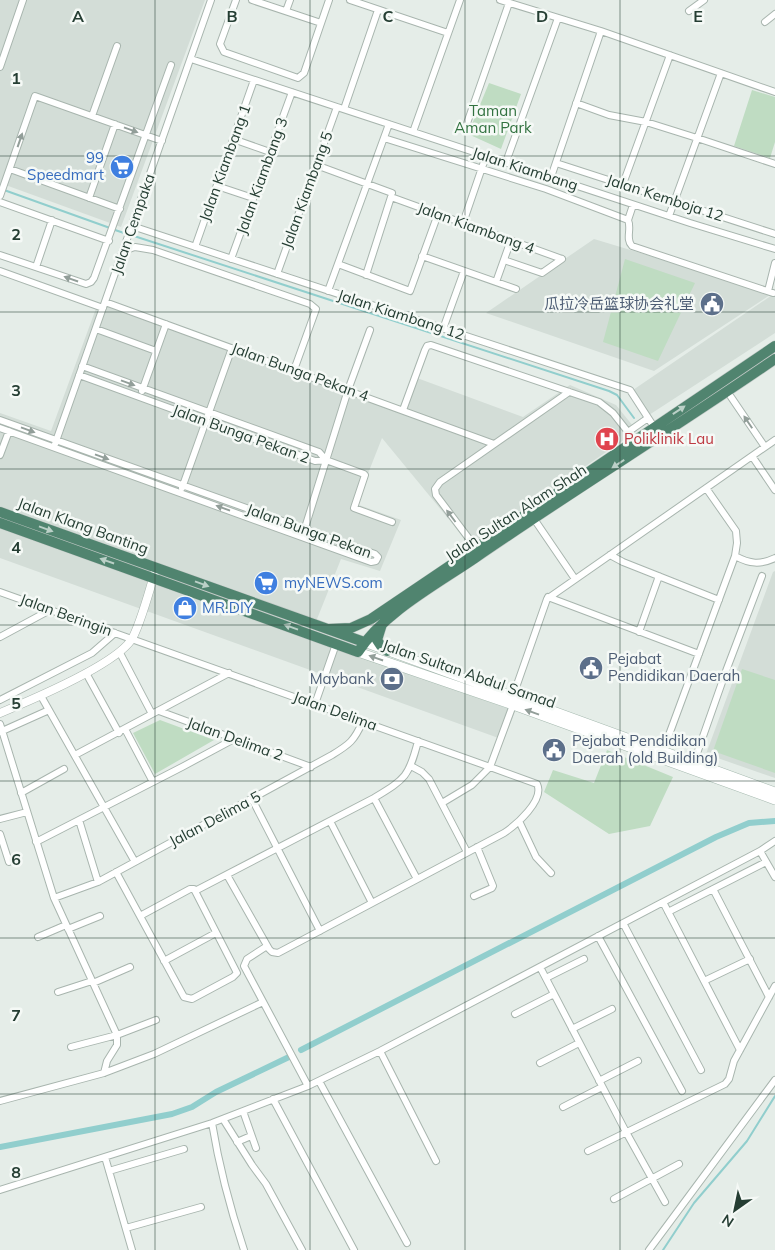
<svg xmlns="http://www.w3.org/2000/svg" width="775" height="1250" viewBox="0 0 775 1250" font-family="Mulish,'Noto Sans SC',sans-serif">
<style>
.built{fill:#d3ddd7}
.green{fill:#bfdcc2}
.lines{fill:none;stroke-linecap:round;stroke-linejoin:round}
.stream{stroke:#91cecd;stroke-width:2}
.canal{stroke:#91cecd;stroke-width:6}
.minor-casing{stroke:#a8b5ae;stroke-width:8}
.tertiary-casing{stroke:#a8b5ae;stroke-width:9}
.secondary-casing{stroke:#a4b8ae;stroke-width:10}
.trunk-casing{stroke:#c2c9c6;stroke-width:11}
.minor{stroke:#fff;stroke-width:6}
.tertiary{stroke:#fff;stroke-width:8}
.secondary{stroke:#fff;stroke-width:9}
.trunk{stroke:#50846f;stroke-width:10}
.oneway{fill:#929e99}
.oneway2{fill:#bbd0c7}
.grid{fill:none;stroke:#253e33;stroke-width:1;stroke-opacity:0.55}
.labels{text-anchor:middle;stroke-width:5;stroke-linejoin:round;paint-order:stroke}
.park-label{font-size:15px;fill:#327240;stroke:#f5f9f6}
.shop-label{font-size:15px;fill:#366cbe;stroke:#f5f9f6;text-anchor:start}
.street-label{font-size:15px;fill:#253e33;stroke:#f5f9f6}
.service-label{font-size:15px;fill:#4e5e75;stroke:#f5f9f6;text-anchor:end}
.health-label{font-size:15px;fill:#be3a42;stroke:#f5f9f6;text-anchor:start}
.grid-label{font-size:16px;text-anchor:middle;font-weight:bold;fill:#253e33;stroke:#f5f9f6;stroke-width:5;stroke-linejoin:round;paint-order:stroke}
</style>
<rect width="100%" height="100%" fill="#e5ede8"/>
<path class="built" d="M0 0H205L121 227 0 183Z
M594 239 773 293 654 371 486 313Z
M775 293V333L649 415 633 390Z
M98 303 403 414 417 378 523 417 570 385 616 405 637 431 470 545 382 438 356 504 401 520 380 571 341 559 309 639 515 711 504 740 0 558V413L51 431Z
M775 571V778L706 754 773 572Z"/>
<path class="green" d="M489 83 521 94 501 149 468 134Z
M752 90 775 97V142L770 158 734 146Z
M625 259 695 283 658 361 603 342Z
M742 669 775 680V773L713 751Z
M160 720 214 740 155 774 133 733Z
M607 750 673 777 650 826 609 834 544 792 553 770 594 783Z"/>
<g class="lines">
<path class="stream" d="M4 190 110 228
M115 230 127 234
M131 235 609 391 617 395 634 418
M663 1250 694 1203 747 1141 775 1096"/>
<path class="canal" d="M301 1050 716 837 749 823 775 821
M0 1147 172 1114 192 1107 216 1092 289 1057"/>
<g class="minor-casing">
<path id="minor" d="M236 0 220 44 224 52 298 78 304 73 329 0
M252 0 321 23
M350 0 448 33
M500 0 601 31 775 92
M286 11 290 0
M689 11 704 0
M765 22 775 14
M191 59 690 223 775 249
M0 67 23 0
M576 103 609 115 646 122 697 138 775 164
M344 109 378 10
M92 116 117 46
M465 129 509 3
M413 132 460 0
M384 138 546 189 628 220
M233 139 270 152
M506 162 558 18
M556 163 775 234
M316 165 392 193
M10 169 120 209
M551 177 601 31
M623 184 670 55
M217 186 253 198
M0 196 35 96 162 141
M89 198 115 124
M0 202 109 241
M633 205 628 220C632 229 625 239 632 246L773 293
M669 216 721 73
M463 223 486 156
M132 226 630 390 654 427
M195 247 254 80
M123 251 135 247 153 250 310 304 316 309 315 312 294 370
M0 255 86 284 91 282 94 278 171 65
M422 256 516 289
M231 259 292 92
M504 260 542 273 562 259
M338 264 410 291 438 214
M36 267 52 220
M0 271 103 308
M277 274 337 107
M366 275 391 197 562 259
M496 282 511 240
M328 291 389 124
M768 291 775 263
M105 302 494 444
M96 329 156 351
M443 329 464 271
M82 366 319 452 326 460
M79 375 315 461 326 460 364 474 365 475 354 508 392 522
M142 391 166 324
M731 397 765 447
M403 410 425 350 427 346 431 345 599 402 613 413 628 432 648 418
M0 420 375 554 378 557 376 561 371 562 0 428
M55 444 211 0
M0 455 9 431
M752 456 775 490
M182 488 232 348
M532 516 575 579
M304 531 348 390 370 330
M476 548 436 495 435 489 440 482 569 392
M610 555 623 562 719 600
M735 556C750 564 760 565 775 558
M0 592 490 767 537 784C545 800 516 825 504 833L278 953 272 952 269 949 227 875
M548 597 699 654
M639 632 659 576
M0 637 50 610
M120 653 152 714
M86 673 119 733
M41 696 135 862
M513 696 547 599 775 440
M0 700 92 653 115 633
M315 704 336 644
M159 711 311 767
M0 724 54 898 117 1035V1045L107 1061 104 1073
M125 729 153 782
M0 732 49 710
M663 751 735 556 737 543 736 531 706 488
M75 755 229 673
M694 762 726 671 762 576
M411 766 422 772 429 779 467 852
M21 793 64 769
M374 798 417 879
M252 799 320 931
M442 803 472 785 490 767 513 705
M0 819 27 812
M79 820 98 882
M330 821 372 903
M519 821 536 857 551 873
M0 834 9 862
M36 842 182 767 234 739
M760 851 775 877
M116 872 184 997 192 999 233 977 237 973 194 889H190L140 916
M713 889 769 997
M195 891 374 798C405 779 409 777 418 741
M474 896 492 888 493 886 477 847
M54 898 98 882 332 755C350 744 354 741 363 721
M663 902 740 1050
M668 912 766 862
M623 923 701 1070
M68 929 100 916
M598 936 682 1091
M38 937 66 925
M267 946 247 959 244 966 308 1086
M164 961 214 934
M540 967 626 1132 665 1202
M546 978 584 959
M704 981 750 959
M93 983 130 967
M58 992 92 981
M515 1014 554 994
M572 1029 612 1009
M71 1047 117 1035 156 1020
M380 1051 436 1161
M540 1063 579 1043
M319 1081 407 1243
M599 1081 638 1061
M273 1099 354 1250
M0 1101 104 1073 154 1054 263 1002
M563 1107 602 1087
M243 1111 256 1148
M223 1119 252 1165 266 1184 302 1250
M212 1123C219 1166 230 1208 244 1250
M237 1142 251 1136
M588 1151 725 1084 729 1079 734 1061 775 986
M105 1157 132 1250
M109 1171 184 1149
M0 1190 212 1123 308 1086 380 1051 760 851 775 841
M614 1199 679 1164
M126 1228 201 1207
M649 1250 775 1080"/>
</g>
<g class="tertiary-casing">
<path id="tertiary" d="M0 713C29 701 120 663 133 637 142 619 150 589 156 568"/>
</g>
<g class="secondary-casing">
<path id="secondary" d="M364 642 775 792
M358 652 513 705 775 800"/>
</g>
<g class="trunk-casing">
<path id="trunk" d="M0 512 364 642
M0 523 358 652C383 613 437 584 475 558 574 490 676 427 775 359
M382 624 377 640 381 646 387 651
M328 629 351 628 371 619 775 346"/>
</g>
<use href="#minor" class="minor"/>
<use href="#tertiary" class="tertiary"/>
<use href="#secondary" class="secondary"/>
<use href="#trunk" class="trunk"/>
</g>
<defs><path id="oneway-solid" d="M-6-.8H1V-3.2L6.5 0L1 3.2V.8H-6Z" transform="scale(1.25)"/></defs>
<g class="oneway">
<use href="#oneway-solid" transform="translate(131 130) rotate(20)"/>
<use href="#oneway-solid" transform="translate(20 140) rotate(-71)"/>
<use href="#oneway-solid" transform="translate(71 279) rotate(-161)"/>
<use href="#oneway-solid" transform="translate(128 383) rotate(20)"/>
<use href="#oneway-solid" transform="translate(748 422) rotate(-124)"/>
<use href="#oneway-solid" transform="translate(28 430) rotate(20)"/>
<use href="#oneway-solid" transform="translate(102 457) rotate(20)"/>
<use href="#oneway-solid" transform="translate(223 508) rotate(-160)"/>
<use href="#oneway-solid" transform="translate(451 516) rotate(-127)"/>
<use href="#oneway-solid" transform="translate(376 658) rotate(-161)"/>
<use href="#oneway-solid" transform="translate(532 712) rotate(-160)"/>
</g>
<g class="oneway2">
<use href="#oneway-solid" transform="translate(679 410) rotate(-34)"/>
<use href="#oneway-solid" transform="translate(618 464) rotate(147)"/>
<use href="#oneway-solid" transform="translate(46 529) rotate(20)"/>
<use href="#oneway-solid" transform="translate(107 561) rotate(-161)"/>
<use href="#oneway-solid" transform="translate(202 584) rotate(20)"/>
<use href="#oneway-solid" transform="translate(291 627) rotate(-160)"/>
</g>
<path class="grid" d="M155 0V1250M310 0V1250M465 0V1250M620 0V1250M0 156H775M0 312H775M0 469H775M0 625H775M0 781H775M0 938H775M0 1094H775"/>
<defs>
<g id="supermarket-disc" transform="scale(1.25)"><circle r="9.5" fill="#3f7fe0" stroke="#f5f9f6"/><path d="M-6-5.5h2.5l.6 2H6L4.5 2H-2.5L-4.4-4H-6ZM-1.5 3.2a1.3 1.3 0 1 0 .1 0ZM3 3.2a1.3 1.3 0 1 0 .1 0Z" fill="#fff"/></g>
<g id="civic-disc" transform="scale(1.25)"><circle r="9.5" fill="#5c6f8a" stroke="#f5f9f6"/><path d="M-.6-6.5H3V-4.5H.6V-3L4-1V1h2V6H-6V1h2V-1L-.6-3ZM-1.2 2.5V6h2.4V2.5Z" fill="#fff"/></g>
<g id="hospital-disc" transform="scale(1.25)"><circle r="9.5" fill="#e0444e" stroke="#f5f9f6"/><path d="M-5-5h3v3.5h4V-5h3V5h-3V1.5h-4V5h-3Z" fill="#fff"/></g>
<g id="shop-disc" transform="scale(1.25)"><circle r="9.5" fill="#3f7fe0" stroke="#f5f9f6"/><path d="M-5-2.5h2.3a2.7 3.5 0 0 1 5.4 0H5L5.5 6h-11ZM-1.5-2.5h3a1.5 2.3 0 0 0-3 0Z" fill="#fff"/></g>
<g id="bank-disc" transform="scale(1.25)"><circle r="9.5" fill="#5c6f8a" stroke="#f5f9f6"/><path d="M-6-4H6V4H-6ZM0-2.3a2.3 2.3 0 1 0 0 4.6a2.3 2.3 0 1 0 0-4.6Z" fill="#fff"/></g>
</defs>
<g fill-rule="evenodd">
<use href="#supermarket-disc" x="122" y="167"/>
<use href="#civic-disc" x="712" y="304"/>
<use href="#hospital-disc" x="607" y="439"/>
<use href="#supermarket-disc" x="266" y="583"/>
<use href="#shop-disc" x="185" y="608"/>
<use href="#civic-disc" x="591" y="668"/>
<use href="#bank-disc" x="392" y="679"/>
<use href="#civic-disc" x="554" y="750"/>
</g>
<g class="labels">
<g class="park-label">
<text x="493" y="116">Taman<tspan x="493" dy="17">Aman Park</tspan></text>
</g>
<g class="shop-label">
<text x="104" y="163" text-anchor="end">99<tspan x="104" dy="17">Speedmart</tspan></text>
<text x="284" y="588">myNEWS.com</text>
<text x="202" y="613">MR.DIY</text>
</g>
<g class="street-label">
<text transform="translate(225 163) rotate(-70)" y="5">Jalan Kiambang 1</text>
<text transform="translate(525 169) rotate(18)" y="5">Jalan Kiambang</text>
<text transform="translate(262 176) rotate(-70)" y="5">Jalan Kiambang 3</text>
<text transform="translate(307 190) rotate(-70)" y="5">Jalan Kiambang 5</text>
<text transform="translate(665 198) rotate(18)" y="5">Jalan Kemboja 12</text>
<text transform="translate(133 224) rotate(-71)" y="5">Jalan Cempaka</text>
<text transform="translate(476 228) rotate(20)" y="5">Jalan Kiambang 4</text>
<text transform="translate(401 315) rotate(18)" y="5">Jalan Kiambang 12</text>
<text transform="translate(300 372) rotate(20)" y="5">Jalan Bunga Pekan 4</text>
<text transform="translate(241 434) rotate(20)" y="5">Jalan Bunga Pekan 2</text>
<text transform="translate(516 513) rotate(-33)" y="5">Jalan Sultan Alam Shah</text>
<text transform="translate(83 526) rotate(20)" y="5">Jalan Klang Banting</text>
<text transform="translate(309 531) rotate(20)" y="5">Jalan Bunga Pekan</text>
<text transform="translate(66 615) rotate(20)" y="5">Jalan Beringin</text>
<text transform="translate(469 674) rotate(19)" y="5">Jalan Sultan Abdul Samad</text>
<text transform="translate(335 711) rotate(20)" y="5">Jalan Delima</text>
<text transform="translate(235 739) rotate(20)" y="5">Jalan Delima 2</text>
<text transform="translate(215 819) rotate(-28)" y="5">Jalan Delima 5</text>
</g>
<g class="service-label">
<text x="694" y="309">瓜拉冷岳篮球协会礼堂</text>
<text x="608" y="664" text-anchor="start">Pejabat<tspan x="608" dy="17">Pendidikan Daerah</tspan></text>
<text x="374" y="684">Maybank</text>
<text x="572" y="746" text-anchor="start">Pejabat Pendidikan<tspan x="572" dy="17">Daerah (old Building)</tspan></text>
</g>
<g class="health-label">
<text x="624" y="444">Poliklinik Lau</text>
</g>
</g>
<g class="grid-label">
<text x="78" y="22">A</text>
<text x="232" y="22">B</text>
<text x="388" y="22">C</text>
<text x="542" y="22">D</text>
<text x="698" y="22">E</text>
<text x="16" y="84">1</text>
<text x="16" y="240">2</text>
<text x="16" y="396">3</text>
<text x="16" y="553">4</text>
<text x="16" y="709">5</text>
<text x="16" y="865">6</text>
<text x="16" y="1021">7</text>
<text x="16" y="1178">8</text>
</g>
<g transform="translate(735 1210) rotate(213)" stroke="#f5f9f6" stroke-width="4" paint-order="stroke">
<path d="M0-4L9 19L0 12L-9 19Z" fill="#253e33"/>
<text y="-8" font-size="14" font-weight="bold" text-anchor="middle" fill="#253e33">N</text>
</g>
</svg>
